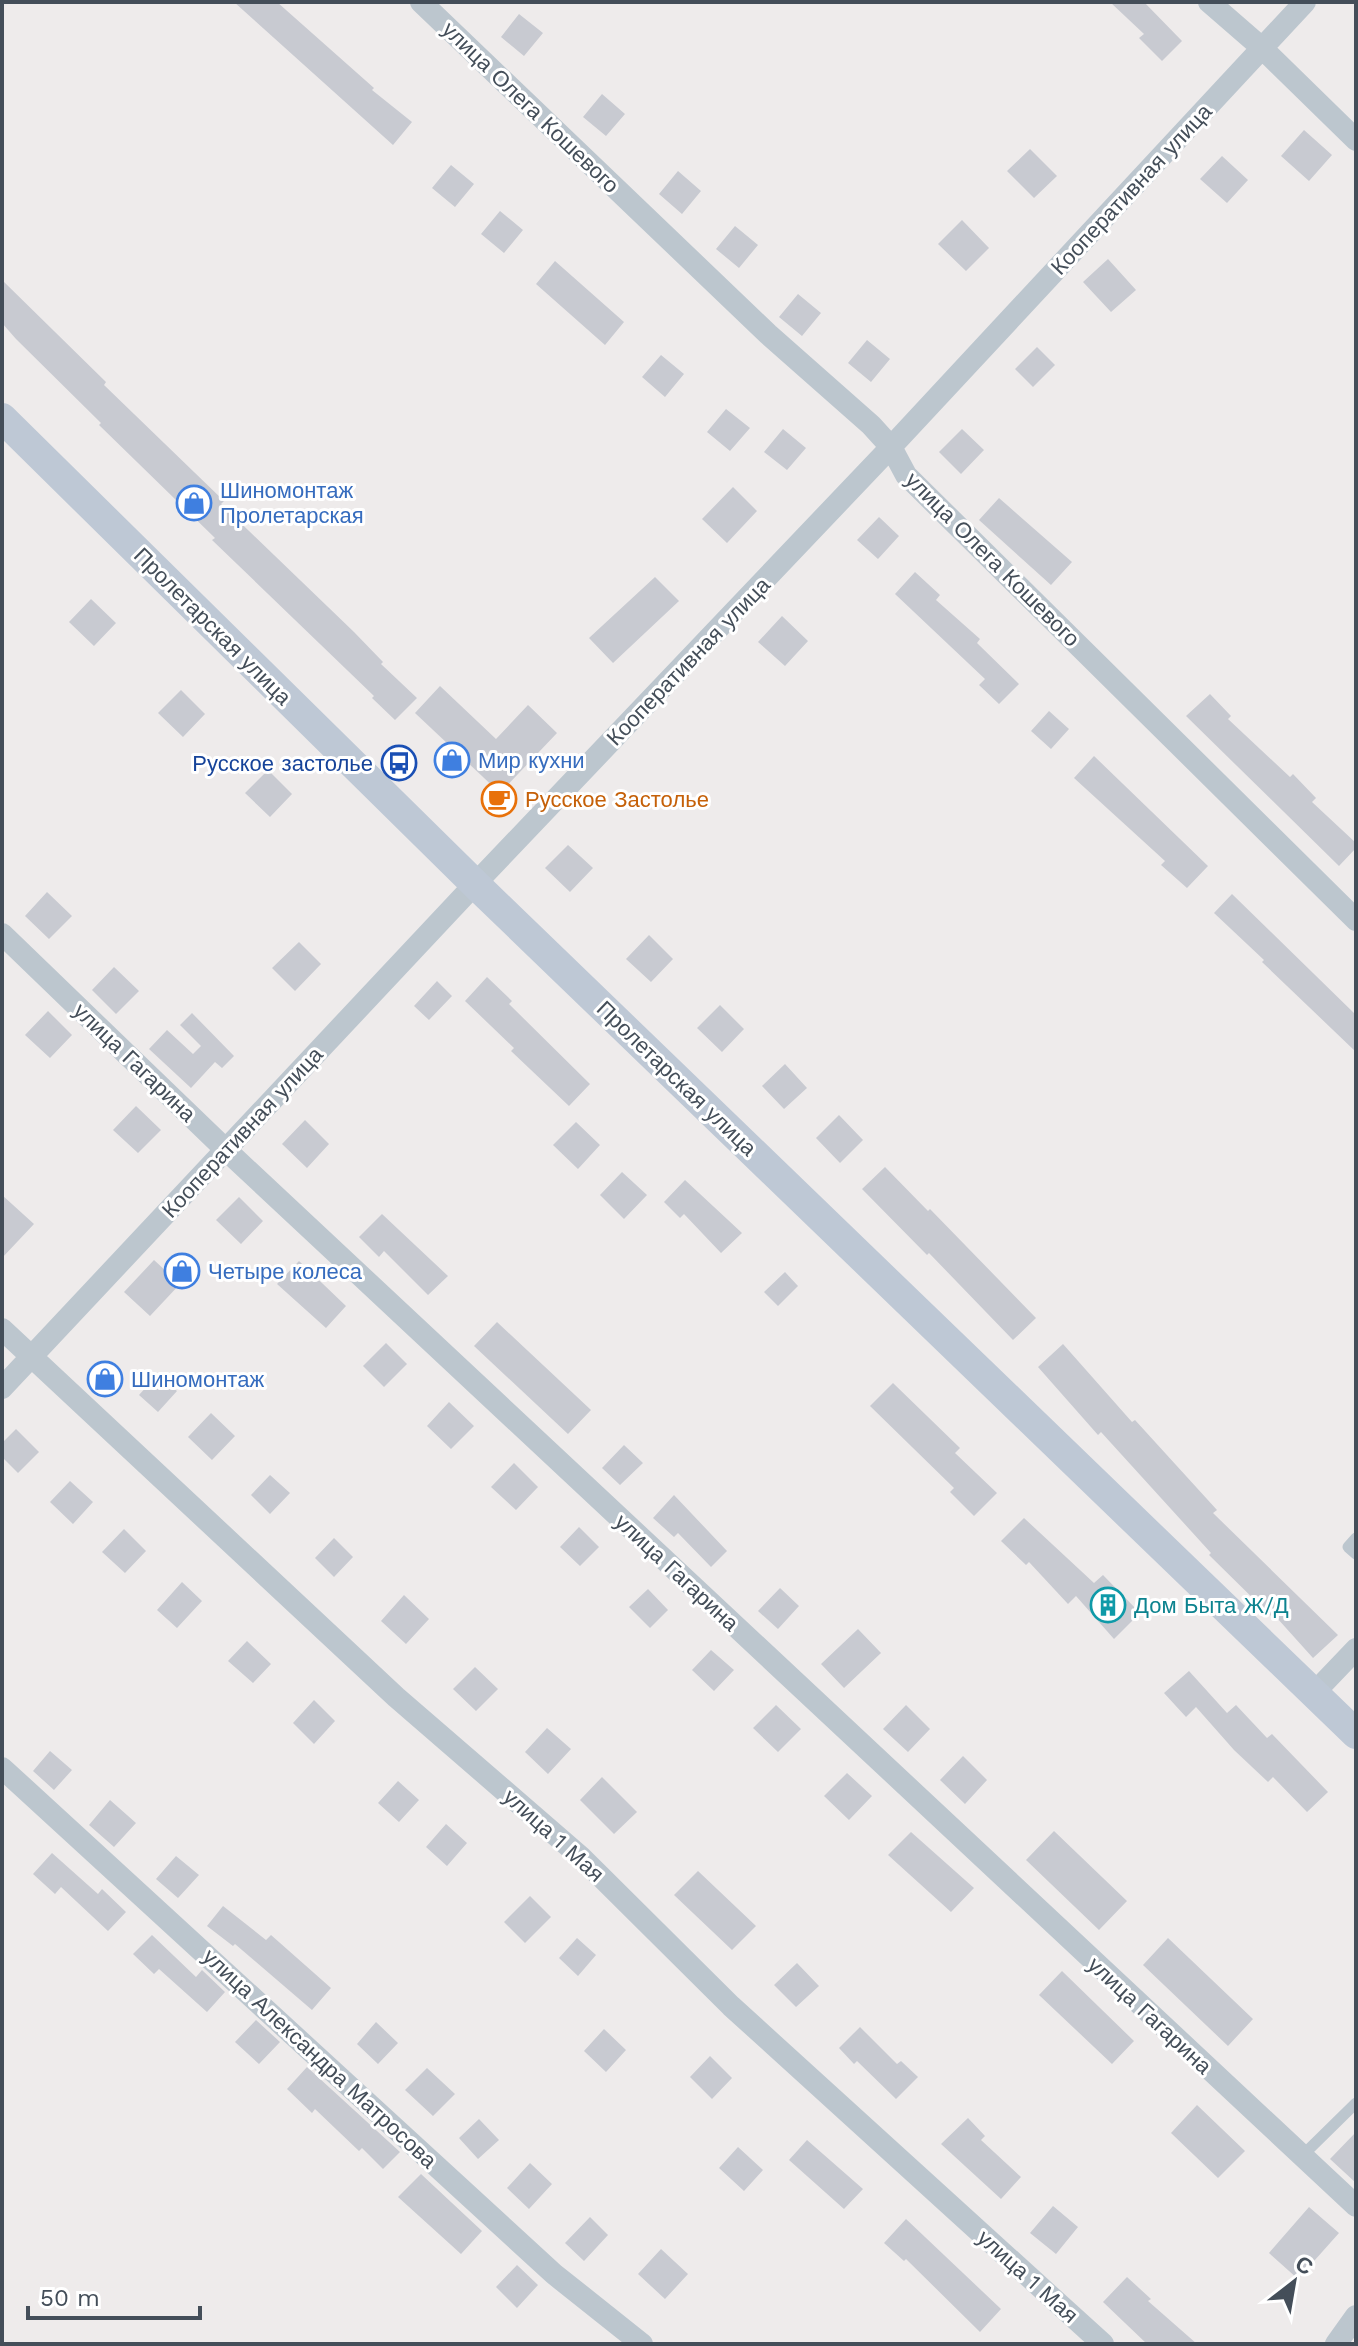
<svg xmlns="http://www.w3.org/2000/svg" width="1358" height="2346" viewBox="0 0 1358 2346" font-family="'Work Sans',sans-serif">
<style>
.building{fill:#c8cad1}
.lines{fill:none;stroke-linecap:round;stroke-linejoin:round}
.lane{stroke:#bcc6ce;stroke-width:11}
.street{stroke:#bcc6ce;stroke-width:22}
.secondary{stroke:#bec8d5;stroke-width:30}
.labels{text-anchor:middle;stroke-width:6;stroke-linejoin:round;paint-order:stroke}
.street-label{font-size:22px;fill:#444e59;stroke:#fff}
.shop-label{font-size:22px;fill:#366cbe;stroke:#fff;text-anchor:start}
.transit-label{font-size:22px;fill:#164399;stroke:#fff;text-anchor:end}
.food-label{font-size:22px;fill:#c56008;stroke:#fff;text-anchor:start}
.culture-label{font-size:22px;fill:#0d838f;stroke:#fff;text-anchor:start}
</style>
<rect width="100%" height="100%" fill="#eeebeb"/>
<path class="building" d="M234 2H277L374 88 372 90 412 122 393 145Z
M1110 2H1144L1182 41 1162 61 1139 38 1144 34Z
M519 14 543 33 524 56 501 37Z
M602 94 625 114 606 136 583 117Z
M1304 130 1332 155 1309 181 1281 156Z
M1030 149 1057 176 1034 198 1007 171Z
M1222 156 1248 180 1227 203 1200 179Z
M451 165 474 184 455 207 432 188Z
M678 171 701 191 682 214 659 194Z
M500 211 523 230 504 253 481 234Z
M962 220 989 248 966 271 938 244Z
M735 226 758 245 739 268 716 249Z
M1108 259 1136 290 1111 312 1083 282Z
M555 261 624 322 605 345 536 284Z
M2 280 106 382 104 385 224 501 221 504 354 632 383 662 381 664 417 698 395 720 372 698 374 696 212 540 215 538 99 425 101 423 16 339 2 323Z
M798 294 821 313 802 336 779 317Z
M867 340 890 359 871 382 848 363Z
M1037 347 1055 365 1033 387 1015 369Z
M661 355 684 374 665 397 642 377Z
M726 409 750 428 730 451 707 432Z
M783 429 806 448 787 470 764 452Z
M962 429 984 450 961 474 939 452Z
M733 487 757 511 727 543 702 519Z
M999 498 1072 562 1051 585 979 520Z
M879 517 899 536 878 559 857 540Z
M915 572 940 595 936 600 980 639 977 643 1019 684 999 704 979 685 985 679 895 594Z
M655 577 679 601 613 663 589 638Z
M91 599 116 623 94 646 69 622Z
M782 616 808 641 785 666 758 642Z
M440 686 496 739 528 705 557 733 500 793 415 713Z
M181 690 205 714 183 737 158 713Z
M1210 694 1231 716 1228 719 1290 777 1293 774 1316 798 1312 802 1356 843V848L1339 866 1186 716Z
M1049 711 1069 729 1051 749 1031 731Z
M1094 756 1208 866 1187 888 1161 865 1165 861 1074 778Z
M268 770 292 794 270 817 245 793Z
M568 845 593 868 570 892 545 868Z
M47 892 72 916 49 939 25 916Z
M1232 894 1356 1015V1052L1262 962 1264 960 1214 913Z
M649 935 673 959 651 982 626 959Z
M299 942 321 964 295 991 272 968Z
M114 967 139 991 116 1014 92 990Z
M487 977 512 1001 509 1004 590 1084 569 1106 511 1051 514 1048 465 1001Z
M437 981 452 996 429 1020 414 1006Z
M720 1005 744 1029 722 1052 697 1028Z
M48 1011 72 1035 50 1058 25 1035Z
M192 1013 234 1056 222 1068 215 1062 191 1088 149 1049 167 1030 193 1054 201 1046 180 1025Z
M785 1064 807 1088 784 1109 762 1086Z
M136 1106 161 1130 138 1153 113 1130Z
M839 1115 863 1140 840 1163 816 1138Z
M305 1120 329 1144 307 1168 282 1144Z
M576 1122 600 1145 578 1169 553 1145Z
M885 1167 928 1211 930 1209 1036 1318 1013 1340 929 1253 927 1255 862 1189Z
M622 1172 647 1195 624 1219 600 1195Z
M685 1180 742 1233 721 1253 684 1214 680 1218 664 1202Z
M2 1195 34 1224 2 1258Z
M239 1197 263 1221 241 1244 216 1220Z
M382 1214 448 1276 428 1295 384 1251 379 1257 359 1237Z
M154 1260 180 1284 150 1316 124 1292Z
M299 1261 346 1306 326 1328 277 1284Z
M785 1272 798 1286 778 1306 764 1292Z
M497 1322 591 1410 568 1434 474 1346Z
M386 1343 407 1364 384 1387 363 1366Z
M1063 1344 1132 1422 1135 1420 1217 1510 1213 1513 1338 1635 1313 1658 1277 1618 1275 1620 1209 1555 1211 1553 1101 1432 1098 1435 1038 1367Z
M158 1374 177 1391 158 1412 139 1395Z
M893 1383 960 1448 955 1453 997 1493 974 1516 950 1492 954 1488 870 1406Z
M449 1402 474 1426 451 1449 427 1426Z
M211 1413 235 1436 212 1460 188 1437Z
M16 1429 39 1452 18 1473 2 1457V1443Z
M624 1445 643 1463 620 1485 602 1468Z
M514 1463 538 1487 516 1510 491 1487Z
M270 1475 290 1493 270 1514 251 1495Z
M70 1481 93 1502 73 1524 50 1502Z
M674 1495 727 1551 711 1567 678 1533 674 1537 653 1518Z
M1024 1518 1094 1583 1103 1575 1140 1613 1114 1639 1076 1596 1068 1604 1029 1562 1026 1565 1001 1541Z
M579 1527 599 1547 580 1566 560 1547Z
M124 1529 146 1551 125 1573 102 1552Z
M334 1538 353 1557 334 1577 315 1558Z
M182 1582 202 1601 177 1628 157 1610Z
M780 1588 799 1606 778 1629 758 1611Z
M648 1589 668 1610 650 1628 629 1607Z
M404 1595 429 1619 406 1644 381 1621Z
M858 1629 881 1653 844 1688 821 1664Z
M247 1641 271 1664 253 1683 228 1661Z
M711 1650 734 1670 714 1691 692 1670Z
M475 1667 498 1689 476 1711 453 1689Z
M1189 1671 1227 1713 1236 1705 1267 1738 1272 1734 1328 1792 1307 1812 1273 1777 1268 1782 1234 1750 1196 1707 1186 1717 1164 1693Z
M314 1700 335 1721 314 1744 293 1723Z
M776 1705 801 1729 778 1752 753 1728Z
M906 1705 930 1729 908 1752 883 1729Z
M547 1728 571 1749 548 1774 525 1752Z
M50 1751 72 1770 54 1790 33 1771Z
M963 1756 987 1780 965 1804 940 1780Z
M847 1773 872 1796 849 1820 824 1796Z
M602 1777 637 1812 614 1834 580 1800Z
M398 1781 419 1800 399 1822 378 1803Z
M110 1800 136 1823 114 1847 89 1825Z
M446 1824 467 1843 447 1866 426 1847Z
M1054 1831 1127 1901 1099 1930 1026 1860Z
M911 1832 974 1888 951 1912 888 1855Z
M52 1853 98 1894 102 1889 126 1912 108 1931 61 1887 55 1894 33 1874Z
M176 1856 199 1875 178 1898 156 1879Z
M698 1871 756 1926 732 1950 674 1895Z
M530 1896 551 1917 525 1943 504 1922Z
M223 1906 266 1940 271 1935 331 1988 312 2010 235 1944 233 1946 207 1926Z
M152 1935 196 1977 202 1970 225 1992 207 2012 159 1969 154 1974 133 1954Z
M577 1938 596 1955 578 1976 559 1958Z
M1168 1938 1253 2019 1228 2046 1143 1965Z
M797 1963 819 1986 796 2007 774 1985Z
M1062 1971 1134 2041 1112 2064 1039 1995Z
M256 2020 280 2042 259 2064 235 2042Z
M376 2022 398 2043 378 2064 357 2044Z
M860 2027 897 2064 901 2061 918 2077 896 2099 857 2061 854 2064 839 2048Z
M604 2029 626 2050 606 2072 584 2051Z
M710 2056 732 2078 712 2099 690 2077Z
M307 2067 400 2152 383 2169 362 2148 359 2151 315 2109 312 2113 287 2089Z
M427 2068 455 2094 433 2116 405 2090Z
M1197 2105 1245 2151 1218 2178 1171 2133Z
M968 2118 985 2136 981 2140 1021 2177 1001 2199 941 2144Z
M479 2119 499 2140 478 2159 459 2138Z
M1356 2132V2183L1330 2159Z
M807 2140 863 2189 844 2209 789 2160Z
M738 2147 763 2170 744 2191 719 2168Z
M530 2163 552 2184 529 2209 507 2188Z
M421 2174 482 2231 461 2254 398 2197Z
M1053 2206 1078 2227 1056 2254 1030 2233Z
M1309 2207 1339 2233 1298 2279 1269 2253Z
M590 2217 608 2235 584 2261 565 2243Z
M906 2219 1001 2309 980 2332 906 2259 904 2261 884 2243Z
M661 2249 688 2274 665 2299 638 2274Z
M517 2265 538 2285 517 2308 496 2287Z
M1127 2277 1151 2299 1148 2301 1197 2344H1147L1103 2302Z"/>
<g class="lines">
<path class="lane" d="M1356 1538 1348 1547 1356 1554
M1302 2156 1356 2103"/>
<path class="street" d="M421 2 768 334 871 425 891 447 906 475 1356 920
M1209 2 1262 48 1356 140
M2 934 225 1149 1356 2206
M2 1329 396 1697 581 1857 731 2006 1103 2344
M2 1388 475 884 891 447 1305 2
M1314 1693 1356 1649
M2 1768 554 2274 642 2344
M1336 2344 1356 2316"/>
<path class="secondary" d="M2 418 475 884 1356 1734"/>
</g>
<defs>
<g id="shop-ring" transform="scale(1.8)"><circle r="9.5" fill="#fff" stroke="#3f7fe0" stroke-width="1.5"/><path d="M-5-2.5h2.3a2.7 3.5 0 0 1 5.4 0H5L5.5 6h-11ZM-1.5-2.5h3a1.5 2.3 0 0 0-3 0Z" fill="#3f7fe0"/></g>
<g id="bus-ring" transform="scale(1.8)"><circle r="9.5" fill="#fff" stroke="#1a4fb4" stroke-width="1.5"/><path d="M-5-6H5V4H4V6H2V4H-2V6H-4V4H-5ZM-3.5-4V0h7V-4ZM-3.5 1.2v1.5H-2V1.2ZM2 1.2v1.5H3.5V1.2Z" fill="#1a4fb4"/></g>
<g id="cafe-ring" transform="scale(1.8)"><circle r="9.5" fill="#fff" stroke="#e8710a" stroke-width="1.5"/><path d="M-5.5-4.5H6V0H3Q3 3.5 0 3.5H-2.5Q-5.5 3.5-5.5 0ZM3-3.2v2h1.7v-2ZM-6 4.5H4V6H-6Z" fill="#e8710a"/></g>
<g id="building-ring" transform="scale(1.8)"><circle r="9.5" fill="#fff" stroke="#0f9aa8" stroke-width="1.5"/><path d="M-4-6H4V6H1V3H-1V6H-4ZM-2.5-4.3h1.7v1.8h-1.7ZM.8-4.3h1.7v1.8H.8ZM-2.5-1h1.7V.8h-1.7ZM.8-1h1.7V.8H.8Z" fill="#0f9aa8"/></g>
</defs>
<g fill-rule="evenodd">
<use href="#shop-ring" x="194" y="503"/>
<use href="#shop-ring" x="452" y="760"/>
<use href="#bus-ring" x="399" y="763"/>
<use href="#cafe-ring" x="499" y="799"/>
<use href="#shop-ring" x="182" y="1271"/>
<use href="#shop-ring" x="105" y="1379"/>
<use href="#building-ring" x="1108" y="1605"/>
</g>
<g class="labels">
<g class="street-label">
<text transform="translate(531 107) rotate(44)" y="8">улица Олега Кошевого</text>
<text transform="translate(1131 189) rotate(-47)" y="8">Кооперативная улица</text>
<text transform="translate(993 559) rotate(45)" y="8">улица Олега Кошевого</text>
<text transform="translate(213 626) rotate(45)" y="8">Пролетарская улица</text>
<text transform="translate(688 661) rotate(-46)" y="8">Кооперативная улица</text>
<text transform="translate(135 1062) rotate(44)" y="8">улица Гагарина</text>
<text transform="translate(677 1078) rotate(44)" y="8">Пролетарская улица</text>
<text transform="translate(242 1132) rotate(-47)" y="8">Кооперативная улица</text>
<text transform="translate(677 1572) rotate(43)" y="8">улица Гагарина</text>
<text transform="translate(554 1835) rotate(42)" y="8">улица 1 Мая</text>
<text transform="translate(1150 2015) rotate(43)" y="8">улица Гагарина</text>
<text transform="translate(320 2058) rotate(43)" y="8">улица Александра Матросова</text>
<text transform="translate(1028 2276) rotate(42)" y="8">улица 1 Мая</text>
</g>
<g class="shop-label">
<text x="220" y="498">Шиномонтаж<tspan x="220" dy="25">Пролетарская</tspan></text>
<text x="478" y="768">Мир кухни</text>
<text x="208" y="1279">Четыре колеса</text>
<text x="131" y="1387">Шиномонтаж</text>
</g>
<g class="transit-label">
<text x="373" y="771">Русское застолье</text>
</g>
<g class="food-label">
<text x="525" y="807">Русское Застолье</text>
</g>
<g class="culture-label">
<text x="1134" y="1613">Дом Быта Ж/Д</text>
</g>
</g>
<rect width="1358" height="2346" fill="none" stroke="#444e59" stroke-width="8"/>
<g transform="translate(1294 2282) rotate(31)" stroke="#ffffff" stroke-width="6" paint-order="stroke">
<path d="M0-6L14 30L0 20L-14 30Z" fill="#444e59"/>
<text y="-12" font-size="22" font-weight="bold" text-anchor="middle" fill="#444e59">С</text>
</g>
<path d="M28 2306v12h172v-12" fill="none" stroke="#444e59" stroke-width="4"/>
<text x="40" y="2306" font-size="24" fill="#444e59" stroke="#ffffff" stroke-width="6" paint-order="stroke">50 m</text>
</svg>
